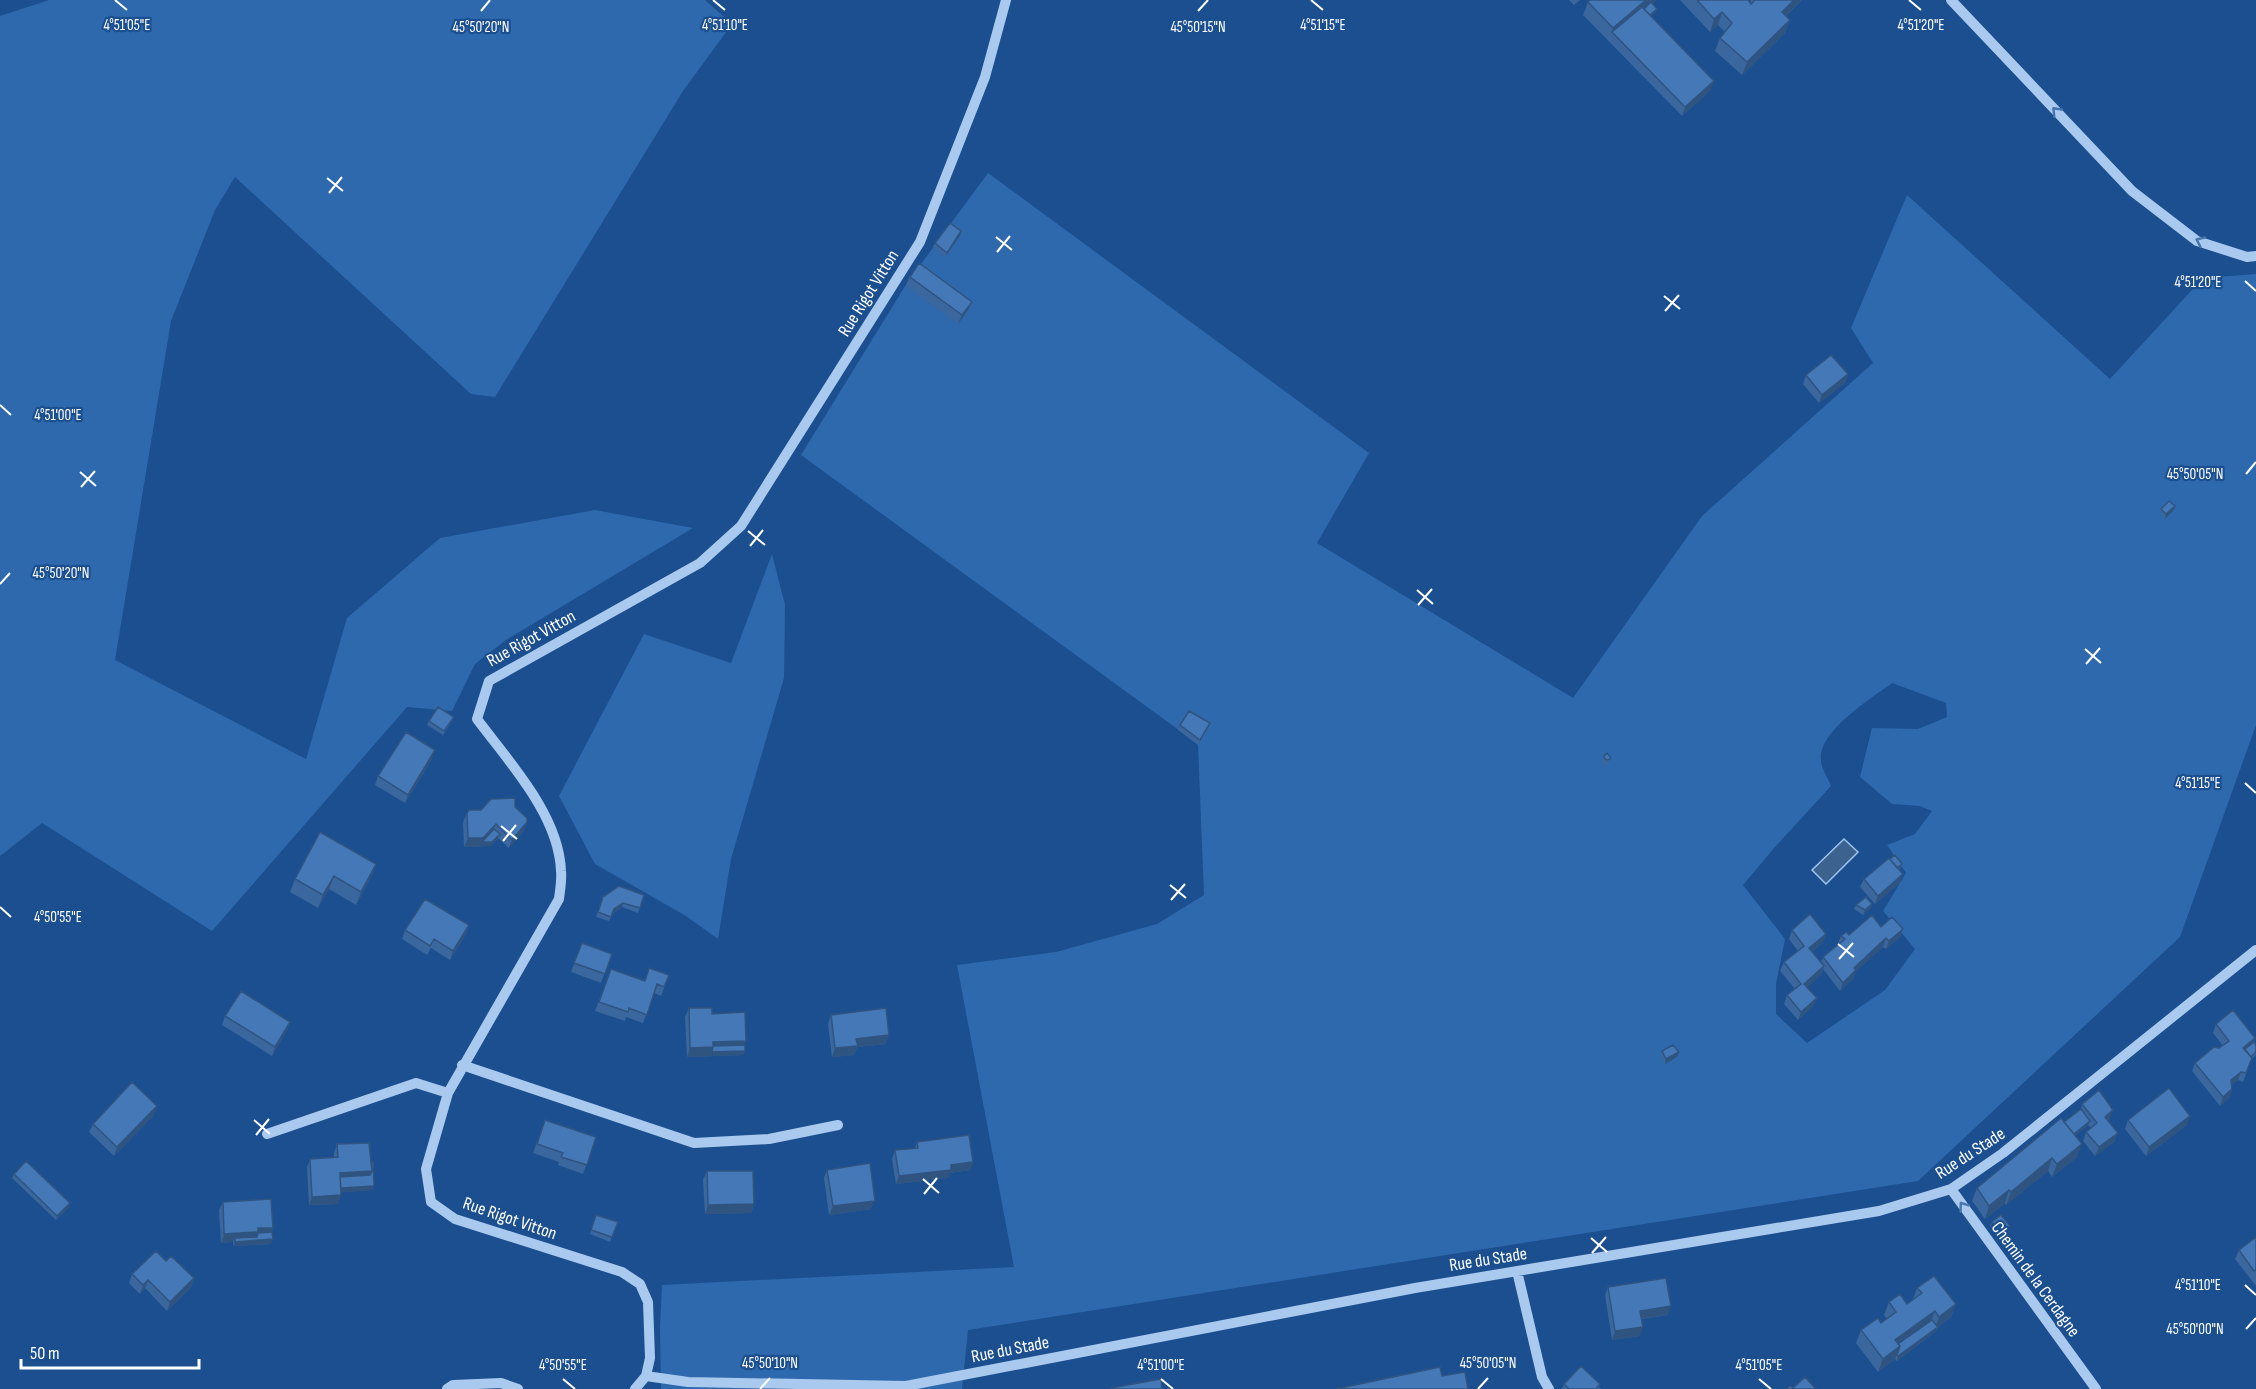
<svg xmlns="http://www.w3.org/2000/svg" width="2256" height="1389" viewBox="0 0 2256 1389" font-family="'Sofia Sans Condensed',sans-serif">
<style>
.green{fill:#2e69ad;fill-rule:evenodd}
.water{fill:#3c6290;stroke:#9cc4f0;stroke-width:1.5}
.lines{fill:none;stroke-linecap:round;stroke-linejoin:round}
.minor{stroke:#a9c9ee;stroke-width:10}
.wall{fill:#3a679d}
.shaded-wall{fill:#305480}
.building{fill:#4478b7;stroke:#305480;stroke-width:1.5}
.oneway{stroke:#4674ac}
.ticks{fill:none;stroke:#fff;stroke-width:2}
.labels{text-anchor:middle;stroke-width:4.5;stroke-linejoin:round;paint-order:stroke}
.street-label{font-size:18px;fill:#fff;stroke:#1b4f8f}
.ticks-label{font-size:15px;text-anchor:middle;fill:#fff;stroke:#1b4f8f;stroke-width:4.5;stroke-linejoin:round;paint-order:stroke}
</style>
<rect width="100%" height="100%" fill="#1b4f8f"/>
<path class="green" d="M49 0H705L732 24 683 91 495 397 471 394 235 177 215 210 171 321 115 660 306 759 347 618 440 538 595 510 693 528 506 640 475 664 452 711 407 707 212 931 42 823 0 856V16Z
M988 173 1369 453 1317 543 1573 698 1702 516 1873 363 1851 328 1907 195 2110 379 2203 278 2256 274V725L2180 937 1918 1181 968 1330 962 1389H661L660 1327 662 1285 1014 1267 957 965 1056 952 1157 924 1204 895 1198 744 801 455 907 283ZM1892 683 1946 703 1947 717 1918 729 1872 728 1860 777 1892 804 1920 806 1932 811 1915 834 1887 845 1906 873 1883 911 1915 949 1885 990 1807 1043 1776 1014V984L1785 939 1743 885 1775 847 1831 786C1828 778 1821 768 1821 760 1818 731 1872 698 1892 683Z
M772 554 785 605 784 678 731 859 718 939 686 916 595 864 559 796 644 634 731 663Z"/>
<path class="water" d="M1844 839 1858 852 1826 884 1812 870Z"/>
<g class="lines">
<path class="minor" d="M1951 0 2132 191 2197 241 2247 257 2256 256
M462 1065 694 1143 769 1139 838 1125
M267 1134 416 1083 448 1093
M1951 1189 2096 1389
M1517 1271 1542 1377 1549 1389
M646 1376 688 1382 906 1386 1415 1288 1879 1211 1951 1189 2003 1153 2256 950
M447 1389 453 1385 501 1383 518 1389
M635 1389 646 1376 650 1358 648 1302 640 1284 622 1272 455 1219 431 1202 426 1169 448 1093 559 899C560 890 562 880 561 871 559 815 509 762 477 719L489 681 700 563 741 526 920 242 985 77 1006 0"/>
</g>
<path class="wall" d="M1569 0H1580L1574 5Z
M1590 0H1656L1652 4 1657 9 1655 13 1651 16 1711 90 1682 116 1583 15 1588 2Z
M1680 0H1748L1750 3 1751 0H1802L1786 16 1790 20 1785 33 1742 75 1715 51 1720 38 1725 32 1718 25 1710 32Z
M961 231 960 236 945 257 933 247 935 243Z
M910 275 968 310 958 324 906 286Z
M1848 374 1845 383 1819 403 1803 384 1806 375Z
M2175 506 2173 511 2165 519 2159 513 2161 509Z
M454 717 452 721 443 735 427 725 429 721Z
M1180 725 1208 728 1198 745 1178 730Z
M1604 756 1611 758 1609 762 1606 765 1603 764 1602 760Z
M432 759 405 803 375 785 378 776Z
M515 807 524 831 509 848 498 838 491 846 464 847 463 822 467 813 481 810Z
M1890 859 1902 864 1899 870 1900 883 1875 904 1860 887 1864 879Z
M376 864 371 877 356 905 329 889 318 908 290 892 295 879Z
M644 895 638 913 622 907 613 914 609 921 596 917 603 897Z
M1872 904 1870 909 1863 915 1854 909 1856 905Z
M469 925 466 934 450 960 431 948 427 955 402 939 405 930Z
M1881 927 1903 929 1900 937 1886 949 1883 947 1855 972 1853 979 1840 991 1823 969 1821 975 1807 987 1813 1006 1798 1020 1784 1004 1787 995 1795 989 1780 971 1784 962 1798 951 1789 939 1792 930 1826 934 1823 942 1812 952 1821 963 1823 957 1838 944 1841 936 1849 935Z
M582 943 612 954 601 983 571 972Z
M611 969 644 980 669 975 661 996 654 993 643 1023 626 1017 625 1021 595 1011Z
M689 1008 712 1014 745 1045V1051L743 1055 687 1057 685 1017Z
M831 1015 886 1044 857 1047 854 1055 832 1057 828 1024Z
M225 1016 290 1022 287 1030 272 1056 222 1025Z
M2216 1024 2255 1038 2254 1042 2256 1045V1055L2252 1059 2243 1082 2238 1080 2231 1086 2232 1089 2229 1098 2220 1106 2192 1071 2195 1063 2223 1046 2213 1033Z
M1662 1051 1679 1052 1677 1057 1665 1064 1660 1055Z
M2082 1104 2110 1119 2108 1121 2118 1133 2114 1142 2095 1156 2083 1141 2086 1132 2091 1128 2088 1125 2075 1136 2077 1157 2052 1177 2048 1171 2006 1205 2005 1203 1985 1219 1972 1201 1977 1188 2064 1122 2081 1109Z
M154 1115 114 1156 89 1132 93 1124Z
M545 1120 596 1137 583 1174 558 1165 559 1162 533 1153Z
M2128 1120 2187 1125 2146 1156 2125 1129Z
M917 1142 973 1162 970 1170 950 1173 948 1178 896 1184 892 1159 895 1150 915 1148Z
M337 1144 371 1162 374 1186 373 1190 341 1192 338 1204 309 1205 307 1168 310 1159 334 1158V1153Z
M827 1170 871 1209 829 1215 824 1178Z
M707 1171 754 1204 751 1213 705 1214 703 1180Z
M14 1174 69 1207 56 1220 12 1178Z
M223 1202 273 1228 272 1232 271 1244 233 1246V1242L221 1243 219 1210Z
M596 1215 618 1222 610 1242 590 1234Z
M1992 1222 2009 1231 1999 1238 1990 1226Z
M2256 1237V1286L2235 1259 2239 1250Z
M166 1261 194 1278 191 1287 167 1311 145 1288 140 1294 129 1283 132 1274Z
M1608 1287 1668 1315 1642 1319 1640 1336 1612 1340 1605 1295Z
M1917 1288 1956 1304 1951 1317 1937 1328 1936 1331 1897 1361 1895 1359 1878 1372 1856 1343 1861 1330 1881 1323 1887 1319 1884 1315 1889 1302 1907 1304 1913 1299Z
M1564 1384H1600L1599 1388 1602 1389H1562Z"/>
<path class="shaded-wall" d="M1646 0H1656L1642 13 1612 32 1613 28Z
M1794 0H1802L1777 25 1782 12Z
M1657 9 1655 13 1645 22 1647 18Z
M1722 12 1718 25 1710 32 1714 19Z
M1790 20 1785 33 1742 75 1747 62Z
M1714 81 1711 90 1682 116 1685 107Z
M961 231 960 236 945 257 947 253Z
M972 302 968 310 958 324 962 315Z
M1848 374 1845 383 1819 403 1822 395Z
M2175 506 2173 511 2165 519 2166 514Z
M435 750 432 759 405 803 408 795Z
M527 822 524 831 509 848 512 840Z
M496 824 492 833 500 834 498 838 491 846 464 847 468 838Z
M376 864 371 877 356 905 361 892Z
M1903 874 1900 883 1875 904 1878 896Z
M334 876 329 889 318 908 323 895Z
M623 903 622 907 613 914 614 909Z
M1872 904 1870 909 1863 915 1865 910Z
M469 925 466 934 450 960 453 951Z
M1903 929 1900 937 1886 949 1889 941Z
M1826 934 1823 942 1806 957 1809 948Z
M1886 938 1883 947 1855 972 1853 979 1840 991 1843 983 1854 968Z
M1824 966 1821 975 1801 993 1804 984Z
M1817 998 1813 1006 1798 1020 1801 1012Z
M290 1022 287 1030 272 1056 275 1047Z
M889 1035 886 1044 857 1047 854 1055 832 1057 835 1048 856 1039Z
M2255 1038 2252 1047 2243 1054V1048Z
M746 1041 743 1050 745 1051 743 1055 687 1057 690 1048 713 1042Z
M1679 1052 1677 1057 1665 1064 1666 1059Z
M2241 1072 2238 1080 2228 1089 2231 1080Z
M2232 1089 2229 1098 2220 1106 2223 1097Z
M157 1106 154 1115 114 1156 117 1147Z
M2113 1110 2110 1119 2102 1126 2105 1117Z
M2190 1116 2187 1125 2146 1156 2149 1147Z
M2090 1121 2088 1125 2066 1144 2068 1139Z
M2118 1133 2114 1142 2095 1156 2099 1147Z
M2082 1144 2077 1157 2052 1177 2057 1164Z
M2052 1158 2048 1171 2006 1205 2011 1192Z
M973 1162 970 1170 950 1173 948 1178 896 1184 899 1176 951 1165Z
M372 1171 368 1179 339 1177 340 1173Z
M374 1186 373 1190 337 1193 339 1188Z
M2009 1190 2005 1203 1985 1219 1989 1206Z
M341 1195 338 1204 309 1205 312 1197Z
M875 1201 871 1209 829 1215 833 1206Z
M70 1203 69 1207 56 1220 57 1216Z
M754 1204 751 1213 705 1214 708 1205Z
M2010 1226 2009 1231 1999 1238 2000 1234Z
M258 1228H273L270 1237 273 1239 271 1244 233 1246 235 1242V1238L233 1242 221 1243 224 1234Z
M194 1278 191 1287 167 1311 170 1302Z
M148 1280 145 1288 140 1294 143 1285Z
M1956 1304 1951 1317 1937 1328 1936 1331 1897 1361 1898 1356 1935 1329 1939 1317Z
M1671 1306 1668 1315 1637 1319 1640 1311Z
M1935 1311 1930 1324 1900 1346 1895 1359 1878 1372 1883 1359 1895 1340Z
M1643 1327 1640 1336 1612 1340 1615 1331Z"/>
<path class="building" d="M1590 0H1646L1613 28 1588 2Z
M1697 0H1748L1751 4 1755 0H1794L1782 12 1790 20 1747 62 1720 38 1732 23 1722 12 1714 19Z
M1651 2 1657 9 1650 15 1644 9Z
M1642 7 1714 81 1685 107 1612 32Z
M950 223 961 231 947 253 935 243Z
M919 263 972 302 962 315 910 277Z
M1831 355 1848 374 1822 395 1806 375Z
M2169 501 2175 506 2166 514 2161 509Z
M438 707 454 717 444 731 429 721Z
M1189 711 1210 723 1200 740 1180 725Z
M406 732 435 750 408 795 378 776Z
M1607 753 1611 758 1608 760 1605 759 1604 756Z
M515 798V807L527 818V822L512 840 496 824 483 838H468L467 813 469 810H481L491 799Z
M494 829 500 834 492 842H482Z
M320 832 376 864 361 892 334 876 323 895 295 879Z
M1895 855 1902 864 1897 868 1890 859Z
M1889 858 1903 874 1878 896 1864 879Z
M619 886 644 895 640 908 623 903 614 909 611 917 598 912 603 897Z
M1866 897 1872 904 1865 910 1856 905Z
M425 899 469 925 453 951 434 939 430 946 405 930Z
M1810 914 1826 934 1809 948 1824 966 1804 984 1817 998 1801 1012 1787 995 1801 984 1784 962 1804 946 1792 930Z
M1872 915 1881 927 1892 917 1903 929 1889 941 1886 938 1854 968 1856 970 1843 983 1823 957 1845 939 1841 936 1846 932 1849 935Z
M582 943 612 954 605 974 574 963Z
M649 968 669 975 664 987 657 984 647 1015 629 1008 628 1012 599 1002 611 969 645 981Z
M241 991 290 1022 275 1047 225 1016Z
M689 1008H712V1014L745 1012 746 1041 713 1042V1047L690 1048Z
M886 1008 889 1035 856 1039 858 1046 835 1048 831 1015Z
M2233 1010 2255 1038 2243 1048 2252 1058 2246 1073 2241 1072 2231 1080 2232 1089 2223 1097 2195 1063 2214 1047 2219 1048 2229 1041 2216 1024Z
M2254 1042 2256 1045V1052L2251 1057 2245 1049Z
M745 1045V1051L712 1052 713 1046Z
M1673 1045 1679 1052 1666 1059 1662 1051Z
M132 1082 157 1106 117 1147 93 1124Z
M2169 1088 2190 1116 2149 1147 2128 1120Z
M2099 1090 2113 1110 2105 1117 2118 1133 2099 1147 2086 1132 2097 1123 2082 1104Z
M2081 1109 2090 1121 2074 1134 2064 1122Z
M2061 1118 2082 1144 2057 1164 2052 1158 2011 1192 2009 1190 1989 1206 1977 1188Z
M545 1120 596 1137 587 1165 561 1157 563 1153 537 1144Z
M969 1135 973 1162 951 1165V1170L899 1176 895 1150 918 1148 917 1142Z
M369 1143 372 1171 340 1173 341 1195 312 1197 310 1159 338 1157 337 1144Z
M26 1161 70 1203 57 1216 14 1174Z
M371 1162H373L374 1186 341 1188 340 1177 370 1175 372 1171Z
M870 1163 875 1201 833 1206 827 1170Z
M707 1171H753L754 1204 708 1205Z
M271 1199 273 1228H258V1232L224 1234 223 1202Z
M596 1215 618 1222 612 1237 591 1230Z
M2001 1215 2010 1226 2000 1234 1992 1222Z
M272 1232 273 1239 235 1242V1238L257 1237 258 1233Z
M2256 1237V1270L2254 1271 2239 1250Z
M156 1251 166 1261 171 1256 194 1278 170 1302 148 1280 143 1285 132 1274Z
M1934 1276 1956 1304 1939 1317 1935 1311 1895 1340 1900 1346 1883 1359 1861 1330 1878 1318 1881 1323 1896 1312 1889 1302 1900 1294 1907 1304 1922 1293 1917 1288Z
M1666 1278 1671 1306 1640 1311 1643 1327 1615 1331 1608 1287Z
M1932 1320 1938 1327 1898 1356 1897 1355 1900 1346 1898 1344Z
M1581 1366 1600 1384 1596 1389H1569L1564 1384Z
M1440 1367 1442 1376 1465 1372 1468 1389H1336Z
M1805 1377 1816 1389H1786L1790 1386 1793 1388Z
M1161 1379 1162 1389H1111V1388Z"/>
<defs><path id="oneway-chevron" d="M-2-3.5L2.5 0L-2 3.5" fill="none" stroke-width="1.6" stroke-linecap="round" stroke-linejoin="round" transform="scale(1.5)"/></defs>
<g class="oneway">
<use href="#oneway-chevron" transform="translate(2056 111) rotate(-134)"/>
<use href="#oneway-chevron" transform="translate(2200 241) rotate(-155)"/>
<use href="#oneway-chevron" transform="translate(1963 1206) rotate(-126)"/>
</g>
<path class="ticks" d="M115 0 127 10M713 0 725 10M1311 0 1323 10M1909 0 1921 10M481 11 490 0M1198 11 1208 0M327 178 343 191M329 193 342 177M996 237 1012 250M997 252 1010 236M2245 281 2256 291M1664 296 1680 309M1665 311 1679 295M0 405 11 415M80 472 96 486M2246 474 2256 462M81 487 95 471M748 531 765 545M750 546 763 530M0 584 10 573M1417 590 1433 604M1418 605 1432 589M2085 649 2101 663M2086 664 2100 648M2245 783 2256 793M501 826 517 839M503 841 516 825M1170 885 1186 898M1171 900 1185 884M0 907 11 917M1838 944 1854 957M1839 959 1853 943M254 1120 270 1134M256 1135 269 1119M923 1179 939 1193M924 1194 937 1178M1591 1238 1607 1252M1592 1253 1606 1237M2245 1285 2256 1295M2246 1329 2256 1318M563 1379 575 1389M1161 1379 1173 1389M1759 1379 1771 1389M760 1389 770 1378M1478 1389 1488 1378"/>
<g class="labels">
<g class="street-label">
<text transform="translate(868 293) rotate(-58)" y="6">Rue Rigot Vitton</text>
<text transform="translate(531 638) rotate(-29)" y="6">Rue Rigot Vitton</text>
<text transform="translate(1970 1153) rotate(-33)" y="6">Rue du Stade</text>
<text transform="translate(510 1218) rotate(19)" y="6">Rue Rigot Vitton</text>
<text transform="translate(1488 1259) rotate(-9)" y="6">Rue du Stade</text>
<text transform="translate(2036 1279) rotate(54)" y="6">Chemin de la Cerdagne</text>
<text transform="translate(1010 1349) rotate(-11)" y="6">Rue du Stade</text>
</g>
</g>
<g class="ticks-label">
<text x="725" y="30">4°51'10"E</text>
<text x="1921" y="30">4°51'20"E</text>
<text x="127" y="30">4°51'05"E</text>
<text x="1323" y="30">4°51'15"E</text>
<text x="481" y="32">45°50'20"N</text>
<text x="1198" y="32">45°50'15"N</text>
<text x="2198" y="287">4°51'20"E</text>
<text x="58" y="420">4°51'00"E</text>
<text x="2195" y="479">45°50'05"N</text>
<text x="61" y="578">45°50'20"N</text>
<text x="2198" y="788">4°51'15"E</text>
<text x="58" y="922">4°50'55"E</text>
<text x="2198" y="1290">4°51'10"E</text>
<text x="2195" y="1334">45°50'00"N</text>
<text x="770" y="1368">45°50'10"N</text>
<text x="1488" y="1368">45°50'05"N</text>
<text x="563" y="1370">4°50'55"E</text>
<text x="1161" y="1370">4°51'00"E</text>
<text x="1759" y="1370">4°51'05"E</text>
</g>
<path d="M21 1359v9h178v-9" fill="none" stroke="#ffffff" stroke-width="3"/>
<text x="30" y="1359" font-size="18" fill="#ffffff" stroke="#1b4f8f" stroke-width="4.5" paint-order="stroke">50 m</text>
</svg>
